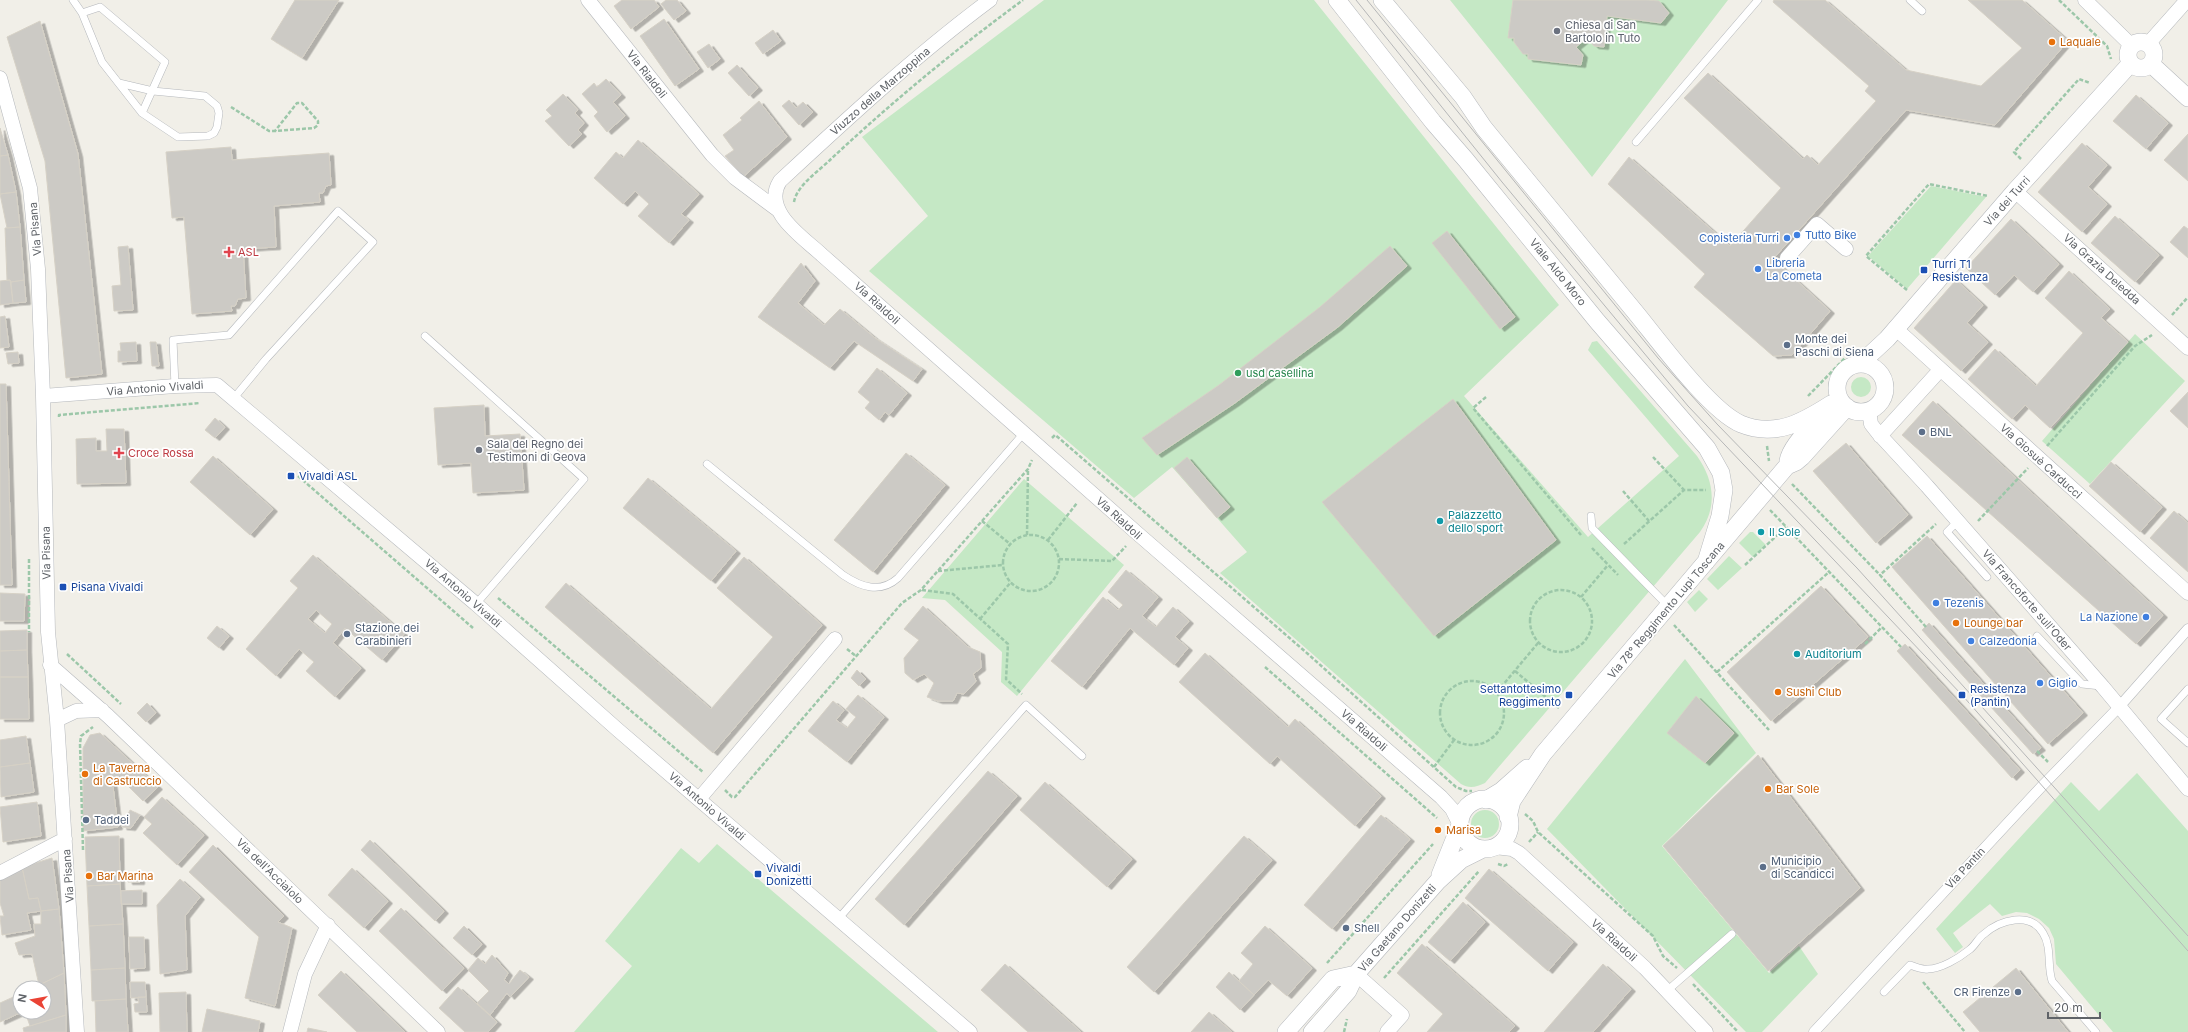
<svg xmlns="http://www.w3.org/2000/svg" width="2188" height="1032" viewBox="0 0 2188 1032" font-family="Inter,sans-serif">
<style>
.green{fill:#c5e8c5}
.building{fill:#cccac5;stroke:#d6d1c6;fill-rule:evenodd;filter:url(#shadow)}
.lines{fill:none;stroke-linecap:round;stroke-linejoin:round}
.service-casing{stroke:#b5b8bc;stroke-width:8}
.pedestrian-casing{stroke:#b5b8bc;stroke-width:11}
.minor-casing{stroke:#b5b8bc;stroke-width:15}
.tertiary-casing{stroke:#b5b8bc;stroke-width:18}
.path{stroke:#9cc7a9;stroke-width:2.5;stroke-dasharray:4 2;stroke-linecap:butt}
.service{stroke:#fff;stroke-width:7}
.pedestrian{stroke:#fff;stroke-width:10}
.minor{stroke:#fff;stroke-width:14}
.tertiary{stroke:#fff;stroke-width:17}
.tram{stroke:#b6b7b8;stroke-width:1}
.worship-dot{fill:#6b7280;stroke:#fff;stroke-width:1.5}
.food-dot{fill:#e8710a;stroke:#fff;stroke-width:1.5}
.shop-dot{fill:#3f7fe0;stroke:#fff;stroke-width:1.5}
.health-dot{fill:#e0444e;stroke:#fff;stroke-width:1.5}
.transit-dot{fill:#1a4fb4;stroke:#fff;stroke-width:1.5}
.service-dot{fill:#5c6f8a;stroke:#fff;stroke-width:1.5}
.leisure-dot{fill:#2e9e5b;stroke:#fff;stroke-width:1.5}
.culture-dot{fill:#0f9aa8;stroke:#fff;stroke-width:1.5}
.labels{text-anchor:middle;stroke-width:3.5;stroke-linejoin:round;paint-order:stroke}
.worship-label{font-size:11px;fill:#5b616d;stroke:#fff;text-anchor:start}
.food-label{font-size:11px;fill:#c56008;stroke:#fff;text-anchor:start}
.street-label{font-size:11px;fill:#5f6368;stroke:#fff}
.shop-label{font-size:11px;fill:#366cbe;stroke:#fff;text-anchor:start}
.health-label{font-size:11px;fill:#be3a42;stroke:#fff;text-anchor:start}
.transit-label{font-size:11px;fill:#164399;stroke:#fff;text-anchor:start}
.service-label{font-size:11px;fill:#4e5e75;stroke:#fff;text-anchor:start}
.leisure-label{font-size:11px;fill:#27864d;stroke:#fff;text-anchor:start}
.culture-label{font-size:11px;fill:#0d838f;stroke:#fff;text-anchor:start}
</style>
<defs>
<filter id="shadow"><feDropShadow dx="4.5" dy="2.5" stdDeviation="0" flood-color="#0004"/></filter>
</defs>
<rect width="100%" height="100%" fill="#f1efe8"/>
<path class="green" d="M1044 0H1314L1559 305 1464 396 1588 537 1679 456 1588 350 1592 342 1597 341 1697 456C1714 480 1718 507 1700 532L1485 783C1477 787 1469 789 1461 784L1220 573 1247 552 1172 467 1134 498 869 271 928 216 862 137Z
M1450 0H1728L1592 177Z
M1931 186 1986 197 1907 289 1868 256Z
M2135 334 2185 381 2090 484 2042 441Z
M1851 387a10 10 0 1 1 20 0a10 10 0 1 1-20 0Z
M1024 479 1124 565 1017 696 1001 682 1002 652 945 600 922 598Z
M1750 532H1753L1766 545 1753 557 1739 543Z
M1729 556 1742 568 1718 590 1707 579Z
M1699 590 1708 599 1695 612 1687 602Z
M1685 659 1756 753 1662 846 1769 973 1799 946 1818 974 1762 1032H1746L1547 829Z
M2137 773 2188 831V1032H2113L2056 964 2054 939 2049 928 2039 919 2027 913 2016 912 2002 916 1990 904 1953 933 1963 947 1955 953 1936 929 2071 782 2099 811Z
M1471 824a14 14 0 1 1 28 0a14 14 0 1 1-28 0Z
M717 844 938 1032H574L632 966 605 941 681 848 699 863Z"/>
<path class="building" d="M295 0H339L302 58 271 39Z
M622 0H654L659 7 631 29 614 6Z
M666 0H677L686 11 674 20 661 4Z
M1513 0H1646L1659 1 1669 13 1661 23 1607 16 1604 47 1594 46 1587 38 1576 47 1583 55 1581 65 1528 59V54H1523L1514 42V38H1508Z
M1774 0H1825L1906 70 1981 86 2022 48 1968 0H2022L2068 41 1995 125 1906 110 1773 259 1830 311 1792 355 1773 356 1694 287 1705 274 1608 184 1629 157 1730 246 1781 188 1684 98 1708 73 1803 159 1807 155 1818 165 1876 101 1865 91 1869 86 1773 2Z
M664 19 699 69 675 86 640 36Z
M40 21 78 154 102 374 66 378 45 161 7 37Z
M773 30 781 41 763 54 755 43Z
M709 44 720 59 708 68 697 52Z
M737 65 758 88 749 96 728 73Z
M606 79 621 95 613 102 625 116 607 132 594 116 598 112 582 94 594 83 597 87Z
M563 94 578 110 575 113 584 123 578 130 582 134 569 146 545 121 552 116 546 110Z
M2136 95 2168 123 2146 149 2113 121Z
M789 100 796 108 803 102 813 112 799 125 782 106Z
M759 101 787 137 743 177 725 156 734 150 723 135 742 120 740 118Z
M0 128 8 155 0 156Z
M2188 134V181L2164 160Z
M638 140 699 194 681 214 689 220 669 243 638 216 649 204 635 191 623 204 594 178 616 152 623 158Z
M2082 143 2107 165 2088 187 2107 204 2082 232 2038 192Z
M231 147 232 160 329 153 331 185 326 186 323 193H319L320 202 274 206 276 247 243 249 246 298 238 299 235 306H231L232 311 192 314 184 217 172 218 166 152Z
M8 155 16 192 0 194V156Z
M16 192 20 227 7 228 0 194Z
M2115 216 2159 255 2135 282 2091 243Z
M2011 219 2059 264 2033 292 2014 275 1995 295 1966 268Z
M2184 226 2188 229V258L2170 242Z
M20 227 24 280 11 282 10 280H7L5 228Z
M1447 231 1515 317 1500 329 1432 243Z
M128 246 133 310 114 311 112 286 121 285 118 247Z
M1390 246 1407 266 1338 327 1235 403 1157 455 1142 438 1219 385 1320 307Z
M801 263 815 281 798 303 824 325 840 309 875 338 922 369 913 381 854 341 830 368 758 317Z
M2069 271 2110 309 2101 318 2128 342 2050 428 2025 405 2012 419 1968 379 1995 349 2036 386 2083 333 2045 298Z
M10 280 13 303 0 305V281Z
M24 280 26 302 13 303 11 282Z
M1956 280 1983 305 1967 323 1988 342 1961 371 1914 328Z
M5 316 9 347 0 348V317Z
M136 342 137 361 118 362V351H121L120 343Z
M150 342H156L159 366H152Z
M18 352 19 363 8 364 6 353Z
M877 368 907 393 889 415 885 412 879 420 865 408 870 402 858 392Z
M0 384H6L12 585H0Z
M2188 392V428L2170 411Z
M1453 399 1556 540 1434 636 1322 502Z
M1933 401 2163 615 2136 644 1902 435Z
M484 405 485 436 520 434 524 490 473 493 471 463 438 465 434 408Z
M215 418 225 427 215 438 205 430Z
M106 429H124L126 483 77 484 76 439 96 438V451H107Z
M1846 443 1908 515 1876 543 1813 471Z
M906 453 945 485 873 572 834 540Z
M213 456 273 509 250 535 190 482Z
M1187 457 1230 507 1217 518 1174 468Z
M2111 462 2162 507 2140 532 2089 486Z
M648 478 736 551 711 581 623 508Z
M2174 511 2188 523V572L2150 538Z
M1927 536 2083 713 2048 744 1892 567Z
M313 555 404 634 382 660 345 628 333 643 361 668 335 697 306 671 314 662 299 649 276 676 246 649 298 588 290 581ZM316 610 332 624 325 633 308 619Z
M744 557 822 625 713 753 545 607 566 583 711 709 773 637 717 588Z
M1126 570 1158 597 1142 616 1156 627 1173 607 1189 621 1175 637 1188 648 1174 665 1130 628 1082 687 1051 661 1103 597 1118 610 1123 605 1108 592Z
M1821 586 1868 637 1771 721 1727 672Z
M0 593 25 594 24 621H0Z
M923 606 968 647 980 652 981 668 973 674 976 681 964 694 957 693 953 701H938L927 697 934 683 924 674 913 680 905 673 904 658 919 640 904 629Z
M1929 623 2041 748 2033 754 1922 630Z
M217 626 229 636 219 648 207 638Z
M27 630V650L0 651V631Z
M1905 644 2020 770 2012 778 1897 651Z
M27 650 28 677H0V651Z
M1205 653 1288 727 1295 719 1381 796 1355 826 1277 756 1270 764 1179 682Z
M857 670 866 679 859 686 851 678Z
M0 677H28L29 719H0Z
M858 695 884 717 847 762 808 731 833 701 844 710 836 720 847 728 856 717 846 709Z
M1696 696 1734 733 1705 763 1667 733Z
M147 703 156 713 146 722 137 713Z
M100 733 158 787 143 801 118 776 112 779 118 827 83 831V748L90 735Z
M26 736 30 763 0 767V740Z
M1758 755 1860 888 1768 971 1663 846Z
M30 763 34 792 1 797 0 767Z
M988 771 1017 796 904 925 875 899Z
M1045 782 1132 859 1107 887 1020 810Z
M162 797 204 835 177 865 143 833 152 824 144 817Z
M37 802 41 836 3 842 0 807Z
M130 810 140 815 131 828 122 827Z
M1381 815 1410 839 1332 929 1304 905Z
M119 836 120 884 87 886 85 837Z
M1244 836 1272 860 1154 992 1127 967Z
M370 840 444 911 435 921 361 850Z
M213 845 284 916 278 922 292 928 275 1006 245 998 259 937 189 872Z
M52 858 59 909 41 911 38 898 29 899 22 867Z
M22 867 29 899 38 898 41 911 27 913 31 930 2 935 0 916H4L0 903V879Z
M352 868 388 901 364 928 328 895Z
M1489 869 1573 942 1548 971 1465 898Z
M140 872V882H128L127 873Z
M180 879 200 897 185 916 187 970 160 974 157 905Z
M120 884 123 924 89 926 87 886Z
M142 890V904H121V891Z
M1463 902 1485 922 1450 961 1428 942Z
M401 908 464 968 442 991 379 931Z
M59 909 64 973 39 985 32 954 19 955 15 943 35 936 34 924H41V911Z
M123 924 125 968 91 970 89 926Z
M464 926 482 944 472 955 453 938Z
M1265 926 1312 968 1287 996 1268 980 1254 995 1239 981 1253 964 1241 953Z
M129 937H144L145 968 130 969Z
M1422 944 1515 1026 1509 1032H1427L1443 1014 1397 973Z
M492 955 508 973 504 980 509 984 520 970 529 977 510 997 507 993 490 1015 477 1003 489 991 468 970 478 958 485 964Z
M1005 964 1081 1032H1028L981 990Z
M1603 964 1631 989 1593 1032H1544Z
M125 968 126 999 92 1001 91 970Z
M2016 968 2068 1032H1980L1963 1012Z
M341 971 405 1032H357L318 995Z
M1229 972 1254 995 1240 1010 1216 987Z
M64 973 66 1015 30 1026 25 1012H44V988H33Z
M130 982H145L146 997 131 998Z
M458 987 497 1022 488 1032H465L439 1008Z
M186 992 187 1032H160L159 993Z
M20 994V1012H22L0 1022V1003Z
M138 997H146L147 1012H135L134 1004 139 1003Z
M126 999 128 1032H96L95 1001Z
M207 1009 260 1021 258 1032H202Z
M1209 1012 1232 1032H1191Z
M66 1015V1032H24L23 1028Z
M308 1028 327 1032H307Z"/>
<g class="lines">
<g class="service-casing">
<path id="service" d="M73 0 82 13 102 62 142 113 178 137 208 136 214 133 217 127 219 113 217 106 205 96 153 91 119 83
M1910 0 1922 11
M82 13 100 7 165 62 142 113
M1636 142 1758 0
M425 336 584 479 476 604
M175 386 173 340 229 335 338 211 373 242 266 359 234 398
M707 464 843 575C861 587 880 594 898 578L1024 433
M1591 516 1592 528 1668 606
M1958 521 1947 532 1987 577
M2037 636 2082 684 2101 686
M2188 689 2161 719 2188 743
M839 918 1026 705 1082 756
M1668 990 1732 934
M1884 992 1910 965C1915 967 1922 970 1928 969 1941 969 1959 958 1969 950 1975 946 1978 938 1984 934 2000 920 2030 911 2043 933 2052 947 2047 966 2052 981L2096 1032"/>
</g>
<g class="pedestrian-casing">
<path id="pedestrian" d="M1814 1032 2043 785 2119 707 2188 629"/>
</g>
<g class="minor-casing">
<path id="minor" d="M588 0 712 155 735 178 778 210
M990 0C916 55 848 118 780 181 761 211 804 238 822 255L1137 533 1441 797 1452 809 1460 825
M2085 0 2132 46
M2148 44 2187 0
M0 78 30 188 38 269 43 396 48 632 57 720 77 1032
M2015 191 2188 348
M1787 258 1817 224 1846 249
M1895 328 2188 593
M43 396 175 386 217 385 476 604 618 730 970 1032
M1869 410 1871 424 1878 433 1927 486 2103 687 2188 789
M1880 436 1940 370
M50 665 108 716 438 1032
M57 720 76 711 102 710
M699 799 835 639
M1495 847 1512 849 1519 853 1645 968 1706 1032
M0 873 65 839
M1356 974 1402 1015 1387 1032
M290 1032 305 974 328 925"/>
</g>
<g class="tertiary-casing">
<path id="tertiary" d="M1337 0 1433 122 1466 160 1597 321 1707 448 1721 473 1724 490 1720 516 1706 562
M1382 0 1463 97 1484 128C1535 190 1585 251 1636 313 1659 341 1710 411 1741 424 1775 438 1803 422 1831 404
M2128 55a13 13 0 1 1 26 0a13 13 0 1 1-26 0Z
M2151 64 2188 98
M1861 363 1887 339 2015 191 2131 63
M1837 388a24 24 0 1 1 48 0a24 24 0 1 1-48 0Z
M1788 461C1791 445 1811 428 1821 415
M1460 824a25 25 0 1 1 50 0a25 25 0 1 1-50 0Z
M1486 800 1501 791 1527 768
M1508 817 1512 801 1543 754 1787 466 1796 462 1802 457 1847 407
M1440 875 1460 825
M1286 1032 1333 979 1356 974
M1312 1032 1348 991 1356 974 1438 881 1461 860 1483 849"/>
</g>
<path class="path" d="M2059 0 2107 46 2111 59
M231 107 269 131H275L314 128 318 125V121L302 103H297L275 131
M2021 159 2014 152 2079 79 2090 83
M794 202C797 185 819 171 831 159 892 102 956 49 1023 0
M1907 290 1866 256 1929 184 1988 196
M2172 315 2188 297
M1808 396 1845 358
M1486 397 1473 408 1581 535
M59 417V415L200 403
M1052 438 1055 435 1060 439 1308 654 1456 787 1466 791H1472
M1767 446 1769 461
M2047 446 2135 346 2152 335
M1653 457 1684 490
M298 476 473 628
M1792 484 1880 575
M1623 491 1649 521
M1770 510 1901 647
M982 521 1010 544
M1978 521 2028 468
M1003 563a28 28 0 1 1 56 0a28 28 0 1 1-56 0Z
M1027 535 1028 469
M1048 540 1077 503
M1624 544 1684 490H1706
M1592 548 1618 575
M29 559V632
M1059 559 1112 561 1126 546
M1745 565 1786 527
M938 571 1003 565
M1530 621a31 31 0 1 1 62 0a31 31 0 1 1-62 0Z
M922 590 953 594 1008 644 1006 679 1022 694
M1581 597 1608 565
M498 598 703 772
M980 619 1011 582
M1674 625 1769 730
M1926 627 1880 575 1936 524
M1865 644 1882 627
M847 649 856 656
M67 654 121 704
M1265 667 1437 818
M1515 671 1559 708
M1717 672 1829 572
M1440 713a32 32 0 1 1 64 0a32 32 0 1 1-64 0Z
M1497 692 1538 643
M2037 751 2048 762
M1434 767 1454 740
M725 790 732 797H735L902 603 921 590 1028 469 1032 460
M1525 814 1533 821 1538 832 1653 936 1663 956 1677 968
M1529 842 1538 832
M83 850 80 744 81 736 93 727
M1498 864 1504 866 1508 864
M1327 963 1433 844
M1384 978 1479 871
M1923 982 1965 1032
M1693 984 1738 1032
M1344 1032 1347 1019"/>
<use href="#service" class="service"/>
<use href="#pedestrian" class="pedestrian"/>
<use href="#minor" class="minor"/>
<use href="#tertiary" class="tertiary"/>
<path class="tram" d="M1356 0 1502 182 1688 406 1962 695 2188 951
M1367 0 1658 358 1717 424 1857 568 2188 936"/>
</g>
<g class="worship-dot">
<circle cx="1557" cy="31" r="4"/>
<circle cx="479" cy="450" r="4"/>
</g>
<g class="food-dot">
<circle cx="2052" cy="42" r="4"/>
<circle cx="1956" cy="623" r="4"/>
<circle cx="1778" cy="692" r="4"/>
<circle cx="85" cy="774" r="4"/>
<circle cx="1768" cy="789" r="4"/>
<circle cx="1438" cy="830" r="4"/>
<circle cx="89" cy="876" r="4"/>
</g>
<g class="shop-dot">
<circle cx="1797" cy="235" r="4"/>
<circle cx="1787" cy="238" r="4"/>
<circle cx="1758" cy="269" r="4"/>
<circle cx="1936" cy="603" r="4"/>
<circle cx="2146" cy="617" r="4"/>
<circle cx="1971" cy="641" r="4"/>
<circle cx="2040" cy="683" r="4"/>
</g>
<g class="health-dot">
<path d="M227 246h4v4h4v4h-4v4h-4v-4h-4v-4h4z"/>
<path d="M117 447h4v4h4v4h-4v4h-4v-4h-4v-4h4z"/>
</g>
<g class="transit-dot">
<rect x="1920" y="266" width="8" height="8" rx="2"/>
<rect x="287" y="472" width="8" height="8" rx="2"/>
<rect x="59" y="583" width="8" height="8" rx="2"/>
<rect x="1565" y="691" width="8" height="8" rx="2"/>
<rect x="1958" y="691" width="8" height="8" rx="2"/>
<rect x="754" y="870" width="8" height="8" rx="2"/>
</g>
<g class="service-dot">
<circle cx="1787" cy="345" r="4"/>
<circle cx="1922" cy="432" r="4"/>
<circle cx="347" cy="634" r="4"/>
<circle cx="86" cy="820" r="4"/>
<circle cx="1763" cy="867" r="4"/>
<circle cx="1346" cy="928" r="4"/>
<circle cx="2018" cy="992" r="4"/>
</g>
<circle class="leisure-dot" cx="1238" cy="373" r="4"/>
<g class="culture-dot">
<circle cx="1440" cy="521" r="4"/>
<circle cx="1761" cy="532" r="4"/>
<circle cx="1797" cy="654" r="4"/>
</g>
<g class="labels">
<g class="worship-label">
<text x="1565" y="29">Chiesa di San<tspan x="1565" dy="13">Bartolo in Tuto</tspan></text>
<text x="487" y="448">Sala del Regno dei<tspan x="487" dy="13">Testimoni di Geova</tspan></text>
</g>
<g class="food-label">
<text x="2060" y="46">Laquale</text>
<text x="1964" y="627">Lounge bar</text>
<text x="1786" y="696">Sushi Club</text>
<text x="93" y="772">La Taverna<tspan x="93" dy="13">di Castruccio</tspan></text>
<text x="1776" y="793">Bar Sole</text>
<text x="1446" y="834">Marisa</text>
<text x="97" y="880">Bar Marina</text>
</g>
<g class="street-label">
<text transform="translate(647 74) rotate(52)" y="4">Via Rialdoli</text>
<text transform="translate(880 91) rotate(-41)" y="4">Viuzzo della Marzoppina</text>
<text transform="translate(2007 201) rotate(-48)" y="4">Via dei Turri</text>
<text transform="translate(35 229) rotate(-95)" y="4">Via Pisana</text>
<text transform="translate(2102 269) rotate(42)" y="4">Via Grazia Deledda</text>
<text transform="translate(1558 272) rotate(51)" y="4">Viale Aldo Moro</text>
<text transform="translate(877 303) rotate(42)" y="4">Via Rialdoli</text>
<text transform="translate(155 388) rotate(-4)" y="4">Via Antonio Vivaldi</text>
<text transform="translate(2041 461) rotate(42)" y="4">Via Giosuè Carducci</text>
<text transform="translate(1119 518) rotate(42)" y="4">Via Rialdoli</text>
<text transform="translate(46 553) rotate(-91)" y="4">Via Pisana</text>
<text transform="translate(463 593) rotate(41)" y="4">Via Antonio Vivaldi</text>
<text transform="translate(2027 600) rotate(49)" y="4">Via Francoforte sull'Oder</text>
<text transform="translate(1666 610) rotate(-50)" y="4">Via 78° Reggimento Lupi Toscana</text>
<text transform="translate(1364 730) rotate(41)" y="4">Via Rialdoli</text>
<text transform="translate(707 806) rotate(41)" y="4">Via Antonio Vivaldi</text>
<text transform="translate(1965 868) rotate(-47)" y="4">Via Pantin</text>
<text transform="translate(270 871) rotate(44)" y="4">Via dell'Acciaiolo</text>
<text transform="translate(68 876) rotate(-94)" y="4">Via Pisana</text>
<text transform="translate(1397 928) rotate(-49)" y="4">Via Gaetano Donizetti</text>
<text transform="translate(1614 940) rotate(42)" y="4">Via Rialdoli</text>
</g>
<g class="shop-label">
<text x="1805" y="239">Tutto Bike</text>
<text x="1779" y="242" text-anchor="end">Copisteria Turri</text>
<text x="1766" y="267">Libreria<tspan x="1766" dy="13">La Cometa</tspan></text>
<text x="1944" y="607">Tezenis</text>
<text x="2138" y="621" text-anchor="end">La Nazione</text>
<text x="1979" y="645">Calzedonia</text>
<text x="2048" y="687">Giglio</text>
</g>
<g class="health-label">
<text x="238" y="256">ASL</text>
<text x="128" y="457">Croce Rossa</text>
</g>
<g class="transit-label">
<text x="1932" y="268">Turri T1<tspan x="1932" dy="13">Resistenza</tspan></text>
<text x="299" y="480">Vivaldi ASL</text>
<text x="71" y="591">Pisana Vivaldi</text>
<text x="1561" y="693" text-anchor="end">Settantottesimo<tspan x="1561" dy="13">Reggimento</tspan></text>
<text x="1970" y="693">Resistenza<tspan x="1970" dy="13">(Pantin)</tspan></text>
<text x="766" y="872">Vivaldi<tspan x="766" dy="13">Donizetti</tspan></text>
</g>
<g class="service-label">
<text x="1795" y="343">Monte dei<tspan x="1795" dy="13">Paschi di Siena</tspan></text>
<text x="1930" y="436">BNL</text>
<text x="355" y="632">Stazione dei<tspan x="355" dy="13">Carabinieri</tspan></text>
<text x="94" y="824">Taddei</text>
<text x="1771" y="865">Municipio<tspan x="1771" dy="13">di Scandicci</tspan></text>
<text x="1354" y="932">Shell</text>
<text x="2010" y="996" text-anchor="end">CR Firenze</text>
</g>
<g class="leisure-label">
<text x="1246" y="377">usd casellina</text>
</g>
<g class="culture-label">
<text x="1448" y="519">Palazzetto<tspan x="1448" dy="13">dello sport</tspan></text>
<text x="1769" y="536">Il Sole</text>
<text x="1805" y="658">Auditorium</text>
</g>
</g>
<g transform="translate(32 1000) rotate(281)"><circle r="19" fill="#ffffff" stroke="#bfc1c3"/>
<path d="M0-3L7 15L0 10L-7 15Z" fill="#ea4335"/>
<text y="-6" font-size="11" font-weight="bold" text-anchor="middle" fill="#5f6368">N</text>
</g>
<path d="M2048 1012v6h52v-6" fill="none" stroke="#5f6368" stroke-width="2"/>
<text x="2054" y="1012" font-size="12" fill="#5f6368" stroke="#ffffff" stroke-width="3" paint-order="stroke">20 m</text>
</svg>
